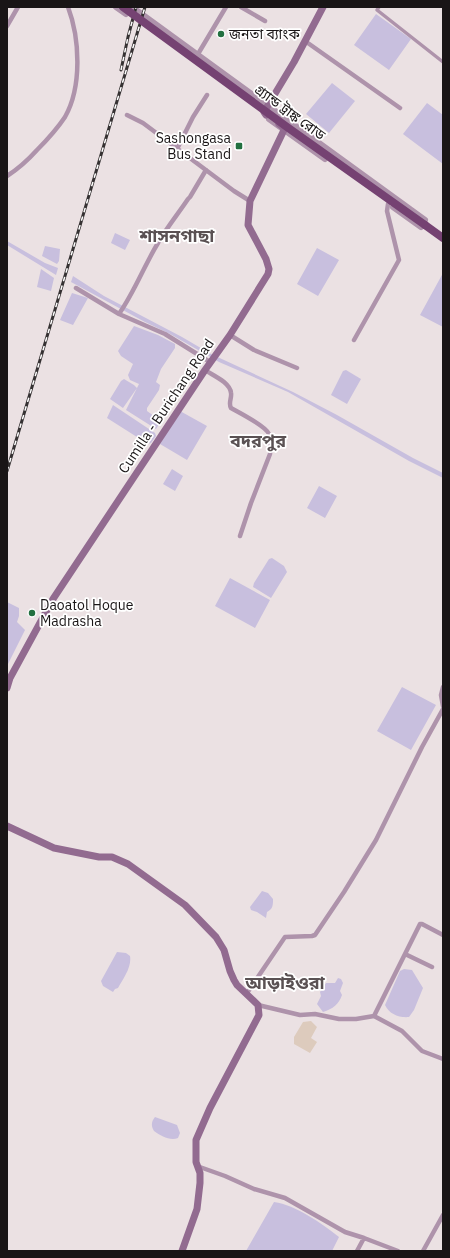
<svg xmlns="http://www.w3.org/2000/svg" width="450" height="1258" viewBox="0 0 450 1258" font-family="'IBM Plex Sans','Noto Sans Bengali',sans-serif">
<style>
.green{fill:#ddcbbd}
.water{fill:#c8bfde}
.lines{fill:none;stroke-linecap:round;stroke-linejoin:round}
.pedestrian{stroke:#ae93ab;stroke-width:3.5}
.minor{stroke:#ae93ab;stroke-width:4.5}
.tertiary{stroke:#ae93ab;stroke-width:6}
.secondary{stroke:#926b90;stroke-width:7}
.trunk{stroke:#754272;stroke-width:8}
.rail-casing{stroke:#353132;stroke-width:3}
.rail{stroke:#fff;stroke-width:1.5;stroke-dasharray:4.5;stroke-linecap:butt}
.trunk-bridge{stroke:#754272;stroke-width:8}
.poi-dot{fill:#227040;stroke:#fff;stroke-width:1.5}
.labels{text-anchor:middle;stroke-width:3.5;stroke-linejoin:round;paint-order:stroke}
.poi-label{font-size:14px;fill:#191516;stroke:#fff;text-anchor:start}
.street-label{font-size:14px;fill:#191516;stroke:#fff}
.district-label{font-size:18px;font-weight:bold;fill:#5a5153;stroke:#fff}
</style>
<rect width="100%" height="100%" fill="#ebe1e3"/>
<path class="green" d="M311 1021 317 1027 311 1038 317 1042 310 1053 294 1044V1037L303 1022Z"/>
<path class="water" d="M376 14 411 39 389 70 354 45Z
M332 83 355 101 329 133 306 114Z
M427 103 443 115V164L403 134Z
M115 233 130 240 125 250 111 243Z
M7 241 45 263 58 268 56 275 7 245Z
M45 246 60 249 59 261 57 264 42 256Z
M317 248 339 260 318 296 297 284Z
M41 269 54 278 51 291 37 287Z
M443 273V327L420 315Z
M73 276 104 296 182 337 211 354 293 392 337 415 413 458 443 473V478L409 461 288 392 219 362 170 334 145 322 71 282Z
M72 293 88 298 73 325 60 320Z
M134 326 158 335 175 344V348L161 369 156 382 160 385 159 390 147 408V411L161 421 156 429 126 410 139 384 130 380 128 375 133 364 121 356 118 351Z
M346 370 361 379 347 404 331 395 343 371Z
M124 379 134 385 137 388 123 408 110 399 121 381Z
M113 405 155 433 156 436 151 443 148 444 107 418Z
M180 411 207 426 187 460 160 444Z
M172 469 183 476 175 491 163 484Z
M319 486 337 496 325 518 307 508Z
M272 558 284 566 287 572 271 598 253 587 254 583 269 559Z
M230 578 270 600 255 628 215 606Z
M7 602 19 608V616L17 622 25 630 7 666Z
M402 687 436 705 411 750 377 731Z
M262 891 268 893 273 899C273 905 273 909 267 912L266 918 257 912 251 910 250 907Z
M117 952 126 953 130 956C132 967 123 979 118 988L115 989 113 992 103 986 101 981Z
M404 969 412 970 423 988 414 1010 409 1017C399 1018 389 1014 385 1005L400 971Z
M338 978 341 979 343 983 340 991 342 995C339 1004 333 1009 323 1012L317 1004 321 996 320 992 326 983H335Z
M155 1117 177 1125 180 1133 178 1138C170 1141 161 1136 154 1131 151 1126 151 1122 155 1117Z
M274 1202C296 1205 321 1223 339 1237L332 1251H246Z"/>
<g class="lines">
<path class="pedestrian" d="M379 7 377 10 443 62"/>
<path class="minor" d="M241 7 265 21
M7 26 18 7
M305 41 400 108
M198 54 226 7
M127 115 143 123 234 191 250 201
M177 149 193 117 207 95
M7 176C18 169 28 160 37 150 47 140 57 129 65 117 82 87 80 39 68 7
M76 288 119 314 165 334 210 362
M119 314C135 291 144 266 158 243 167 227 178 214 188 199L190 197 206 170
M230 335 254 350 297 368
M354 340 399 260 387 211 388 204
M205 370C212 375 230 382 231 393 232 398 228 403 231 408 240 413 266 426 269 434 271 440 271 447 270 454L251 503 240 536
M443 687 441 695 443 706
M405 954 432 967
M247 993 285 937 312 936 315 935 344 892 376 840 422 747 443 709
M258 1005 300 1015 315 1014 339 1019H356L374 1016 402 1031 422 1051 443 1059
M374 1016 420 924H422L443 935
M197 1166 225 1176 254 1189 285 1198 345 1232 364 1238 398 1251
M357 1251 364 1238
M423 1251 443 1215"/>
<path class="tertiary" d="M116 7 126 14
M132 7 425 220
M269 119 325 159
M393 207 421 227"/>
<path class="secondary" d="M266 115 264 112 294 62 323 7
M7 688 10 678 53 599 205 370 230 335 268 274 269 269 266 259 248 225 250 201 284 130V128L279 124
M7 826 54 848 99 857H112L128 864 185 905 216 937 224 950 230 971 234 980 237 985 258 1005 259 1015 210 1108 196 1140V1162L200 1173V1183L197 1209 182 1251"/>
<path class="trunk" d="M425 225 443 238"/>
<g class="rail-casing">
<path id="rail" d="M121 70 128 37 136 7
M7 471 145 7"/>
</g>
<use href="#rail" class="rail"/>
<path class="trunk-bridge" d="M123 7 287 127 425 225"/>
</g>
<g class="poi-dot">
<circle cx="221" cy="34" r="4"/>
<rect x="235" y="142" width="8" height="8" rx="2"/>
<circle cx="32" cy="613" r="4"/>
</g>
<g class="labels">
<g class="poi-label">
<text x="229" y="39">জনতা ব্যাংক</text>
<text x="231" y="143" text-anchor="end">Sashongasa<tspan x="231" dy="16">Bus Stand</tspan></text>
<text x="40" y="610">Daoatol Hoque<tspan x="40" dy="16">Madrasha</tspan></text>
</g>
<g class="street-label">
<text transform="translate(290 112) rotate(36)" y="5">গ্র্যান্ড ট্রাঙ্ক রোড</text>
<text transform="translate(166 406) rotate(-56)" y="5">Cumilla - Burichang Road</text>
</g>
<g class="district-label">
<text x="177" y="242">শাসনগাছা</text>
<text x="258" y="447">বদরপুর</text>
<text x="285" y="989">আড়াইওরা</text>
</g>
</g>
<rect width="450" height="1258" fill="none" stroke="#191516" stroke-width="16"/>
</svg>
